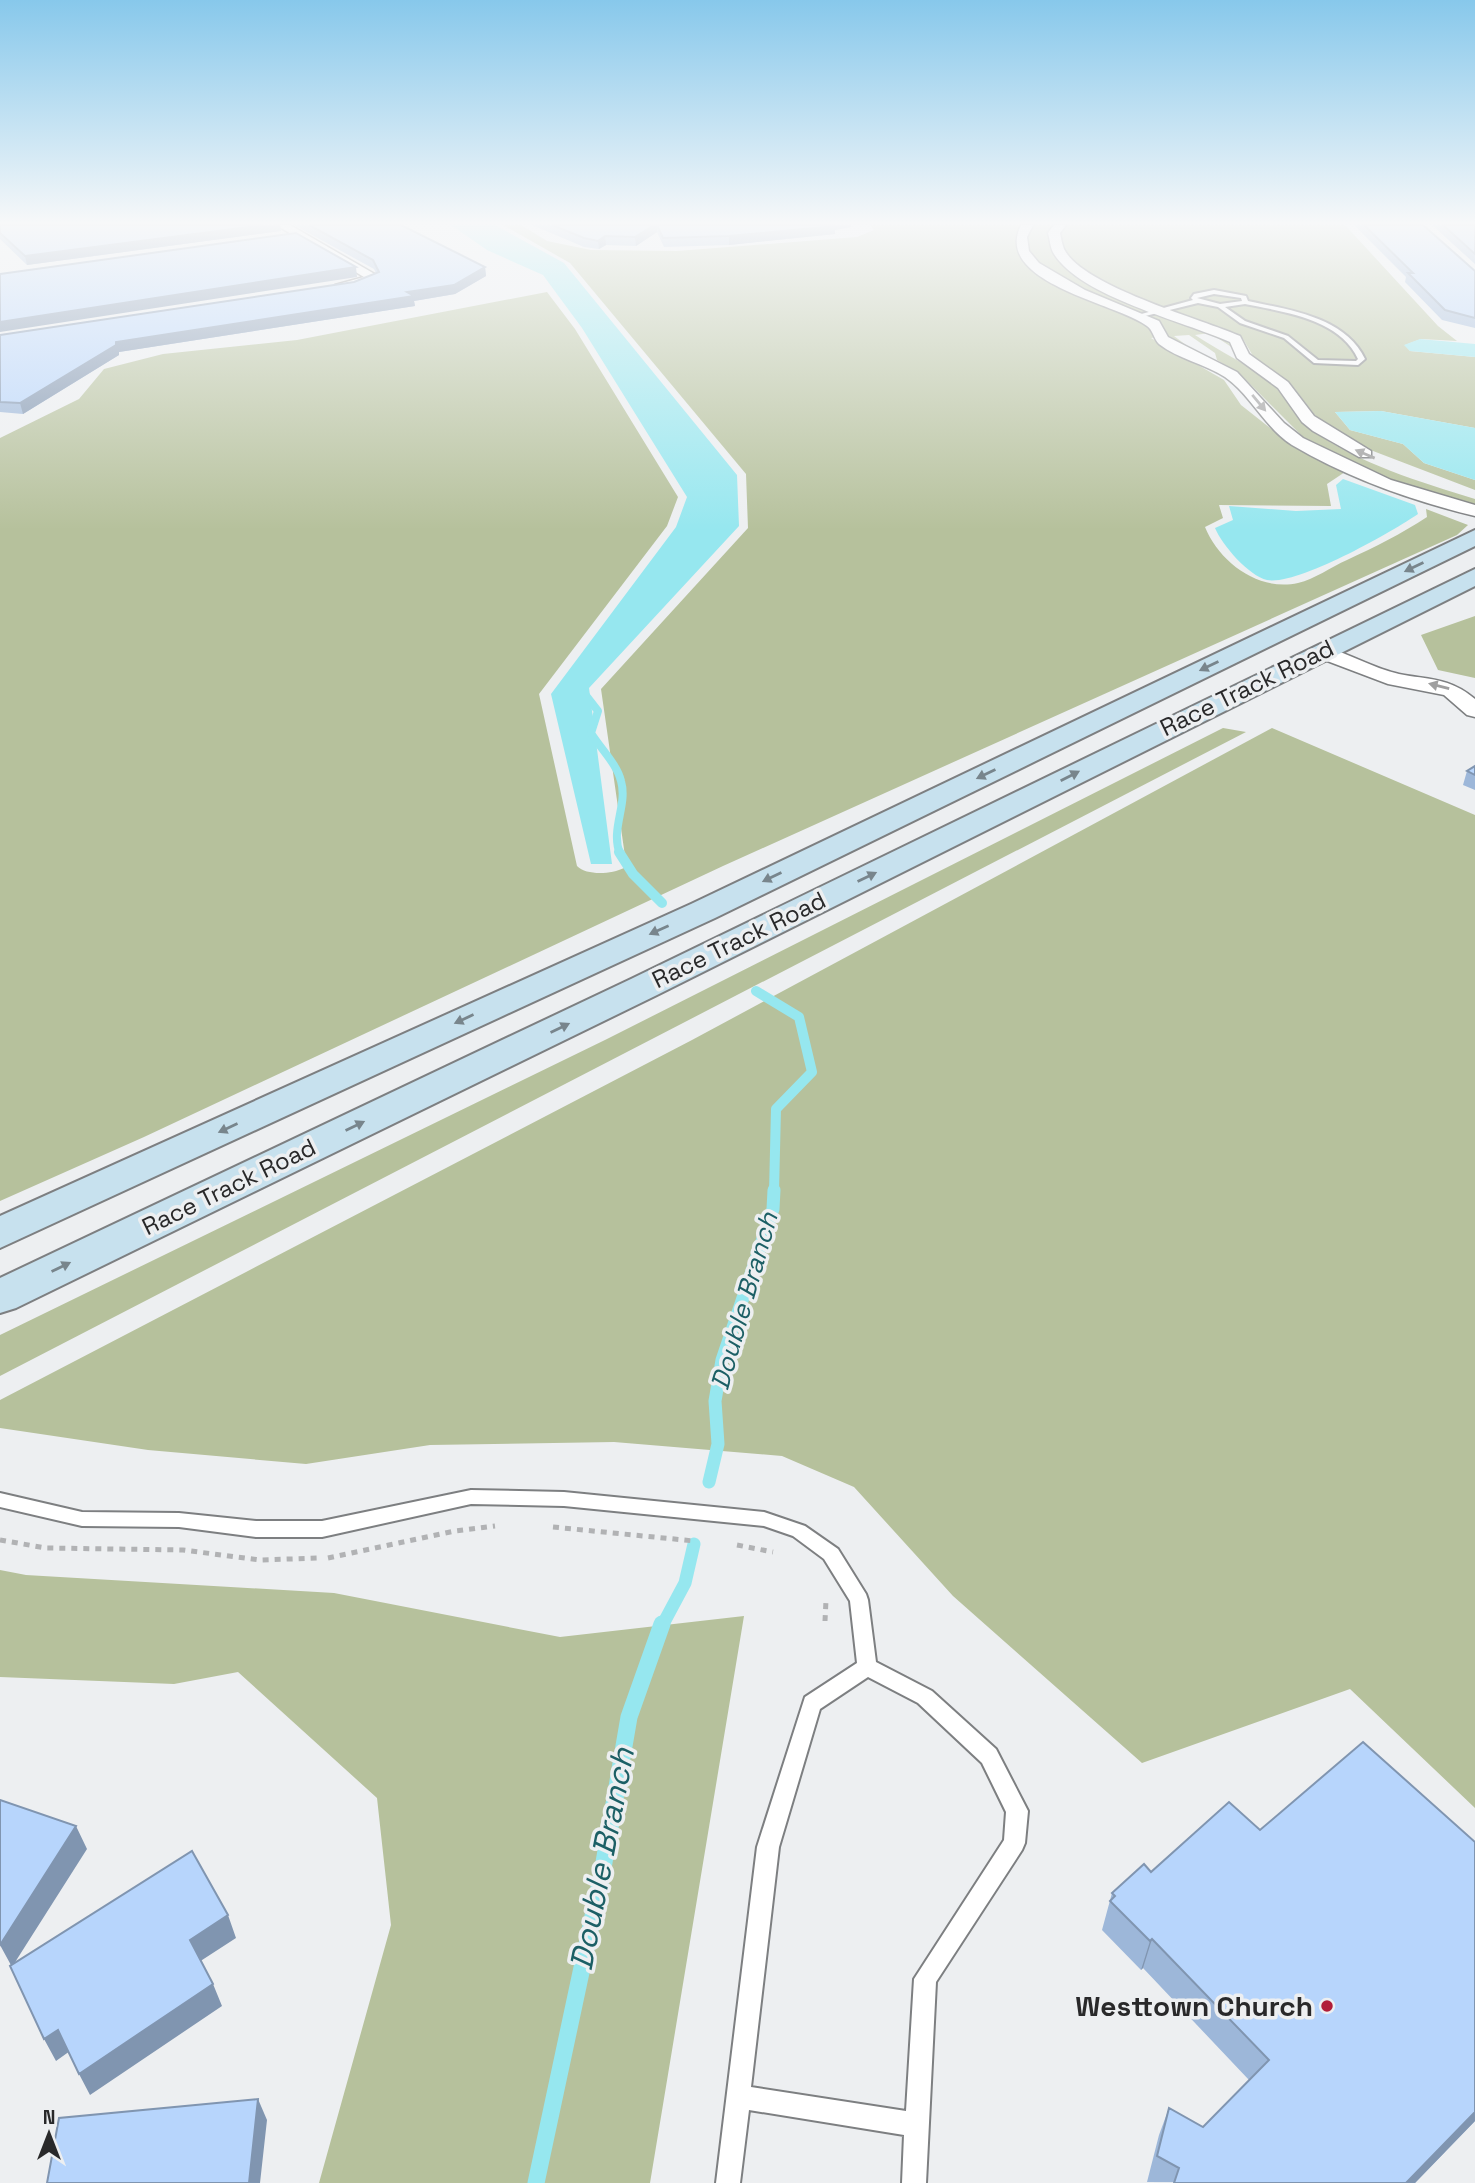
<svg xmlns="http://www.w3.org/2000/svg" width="1475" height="2183" viewBox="0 0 1475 2183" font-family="'Space Grotesk',sans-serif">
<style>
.green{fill:#b6c19c}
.water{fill:#96e7ef}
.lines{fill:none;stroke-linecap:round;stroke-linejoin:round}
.stream-far3{stroke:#96e7ef;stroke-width:8}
.stream-far2{stroke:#96e7ef;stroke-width:10}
.stream-far1{stroke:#96e7ef;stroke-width:13}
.stream{stroke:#96e7ef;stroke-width:17}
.service-casing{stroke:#7d7f81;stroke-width:4}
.minor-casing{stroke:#7d7f81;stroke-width:3}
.secondary-casing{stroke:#7d7f81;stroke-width:4}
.path{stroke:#b1b2b4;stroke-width:5;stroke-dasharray:6 6;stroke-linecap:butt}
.service{fill:#fff;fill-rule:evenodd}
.minor{fill:#fff;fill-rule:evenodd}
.secondary{fill:#c7e1ee;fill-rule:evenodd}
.wall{fill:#9db7d9}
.shaded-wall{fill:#8095b0}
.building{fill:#b7d5fc;stroke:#8095b0;stroke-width:2}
.oneway{fill:#9f9f9f}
.oneway2{fill:#78858c}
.poi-dot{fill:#b11d39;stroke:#edeff1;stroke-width:2.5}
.labels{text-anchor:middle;stroke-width:7;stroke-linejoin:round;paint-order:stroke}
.street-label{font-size:24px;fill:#29292a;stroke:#edeff1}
.water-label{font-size:26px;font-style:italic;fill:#1c5f65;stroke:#edeff1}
.near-poi-label{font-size:28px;font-weight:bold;fill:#29292a;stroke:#edeff1;text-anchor:end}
.near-water-label{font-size:32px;font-style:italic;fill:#1c5f65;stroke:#edeff1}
</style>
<rect width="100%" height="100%" fill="#edeff1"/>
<path class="green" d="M503 225H521L547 241 591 250 677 251 857 237 874 230 870 225H1345L1438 326 1457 341 1421 339 1405 345 1410 351 1475 357V428L1381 411 1335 412 1350 430 1403 444 1424 463 1475 480V490L1360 446 1318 419 1291 384 1253 356 1243 339 1218 326 1205 329 1226 340 1233 348 1210 333 1195 335C1220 352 1247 363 1271 383 1288 397 1295 418 1313 431 1360 464 1420 482 1475 499V506L1391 481 1306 440 1241 375 1217 360 1215 353 1189 335 1174 336 1190 348 1165 336 1151 338 1224 380 1241 405 1289 443 1345 472 1327 484 1331 506 1219 505 1223 518 1205 527C1219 562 1259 592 1298 583 1315 579 1331 567 1347 560 1375 547 1401 534 1427 517L1426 509 1468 525 1457 535 723 866 144 1137 0 1201V438L79 399 104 369 163 354 297 340 547 292 575 329 678 497 667 526 539 694 577 866C587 876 612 874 624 868L626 863 601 689 748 528 746 474 570 263Z
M1475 616V678L1438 670 1421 635Z
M1223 728 1246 732 0 1376V1335L607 1039Z
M1272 728 1475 815V1808L1350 1689 1142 1763 953 1596 854 1487 782 1456 614 1442 430 1445 306 1464 148 1450 0 1428V1400L692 1040Z
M0 1570 26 1575 334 1593 560 1637 744 1616 650 2183H319L391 1925 377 1798 238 1672 174 1684 0 1677Z"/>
<path class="water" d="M451 225H495L564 263 737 475 739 526 589 688 612 864H591L551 694 676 527 687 497 582 328 543 275 487 250Z
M1420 339 1475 344V357L1410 351 1404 345Z
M1381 411 1475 428V480L1424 463 1403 444 1350 430 1335 412Z
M1343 479 1415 505 1418 514C1392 532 1297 586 1267 580 1249 576 1222 545 1215 528L1233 520 1229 506 1296 511 1341 509 1336 485Z"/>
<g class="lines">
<path class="stream-far3" d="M584 693 598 711 591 733C600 748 617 764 621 781 628 805 610 829 620 854"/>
<path class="stream-far2" d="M619 852 633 874 662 903
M756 991 799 1017 812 1072 776 1109 774 1192"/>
<path class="stream-far1" d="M709 1482 718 1444 715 1401 722 1360 773 1209 774 1190
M662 1626 685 1583 694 1544"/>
<path class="stream" d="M536 2183 602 1874 629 1717 662 1624"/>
<g class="service-casing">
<path id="service" d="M1214 290 1246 296 1248 301C1290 310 1345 317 1365 359L1358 365 1314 363 1284 338 1240 323 1218 307 1198 303 1137 318 1134 316 1193 300 1191 298 1194 294ZM1214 294 1241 298 1242 301 1220 304 1197 298ZM1245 304C1284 312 1340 319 1358 359L1356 361 1318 360 1288 336 1245 321 1225 307Z
M471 1490 564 1492 764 1512 805 1526 838 1549 866 1594 868 1600 876 1662 932 1691 996 1749 1028 1811 1025 1843 1022 1850 936 1982 926 2183H902L904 2135 749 2110 740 2183H716L757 1847 805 1697 857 1663 850 1601 824 1559 793 1536 764 1526 564 1506 471 1504 322 1537H256L179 1527 82 1526 0 1507V1493L82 1512 179 1513 256 1521H322ZM868 1677 918 1703 982 1763 1006 1812 1004 1840 914 1979 906 2111 751 2087 779 1847 820 1709Z"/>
</g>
<g class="minor-casing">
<path id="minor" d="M276 225H290L378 276 369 286 335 291V285L364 277Z
M1021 225H1033L1027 237 1029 251 1039 263 1085 290 1159 321 1168 337 1237 372 1284 423 1303 438 1391 480 1475 505V516C1412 501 1348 478 1292 445 1265 428 1251 395 1225 377 1205 364 1178 359 1159 344 1154 339 1153 330 1147 326 1117 303 992 283 1021 225Z
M1054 225H1066L1060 233C1061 238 1062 244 1064 249 1082 286 1201 319 1240 336L1249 354 1288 382 1314 416 1371 451V457H1359L1313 431 1302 422 1278 388 1237 358 1230 342C1183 321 1081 297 1054 254 1050 248 1050 239 1048 233Z
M1321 646C1347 652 1372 668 1399 674 1429 680 1449 677 1475 699V717L1467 715 1444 695 1388 684 1314 656 1311 652Z"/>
</g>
<g class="secondary-casing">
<path id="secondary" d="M1475 530V546L715 918 0 1248V1216L691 904Z
M1475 569V586L657 995 16 1308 0 1313V1278L631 979Z"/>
</g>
<path class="path" d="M553 1527 694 1541
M0 1540 46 1548 183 1550 260 1560 320 1558
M737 1545 773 1552
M328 1558 455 1531 495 1526
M825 1621 826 1600"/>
<use href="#service" class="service"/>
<use href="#minor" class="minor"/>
<use href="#secondary" class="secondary"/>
</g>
<path class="wall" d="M0 225 281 231 27 265 0 239Z
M294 225H401L485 267 486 276 455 294 414 301 415 306 119 352V355L23 414 0 412V335L354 282 376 273 374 269Z
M532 225H657V232L636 246 606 245 599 249 584 247Z
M657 225H851V227L835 230V234L729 245 664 247 657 232Z
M1354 225H1423L1475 271V328L1442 320 1405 282 1406 277Z
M1432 225H1475V264Z
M1475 766V790L1463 785 1467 771Z
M1260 1830 1475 1842V2121L1415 2183 1147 2182 1159 2135 1169 2108 1203 2127 1249 2080 1143 1968 1141 1970 1102 1930 1112 1893 1151 1872Z"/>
<path class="shaded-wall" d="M264 225H280L281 231 27 265 25 256Z
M654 225H657V232L636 246 635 237Z
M826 225H851V227L835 230V234L729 245V236Z
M605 236 606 245 599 249 598 241Z
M356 267 357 277 0 332V322Z
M485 267 486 276 455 294 414 301 415 306 119 352V355L23 414 20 403 116 342 407 292Z
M76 1826 87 1849 12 1967 0 1945Z
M228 1915 236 1938 199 1962 190 1940Z
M1152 1939 1143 1968 1141 1970 1150 1941Z
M213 1984 222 2006 90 2095 79 2074Z
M58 2030 70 2051 56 2061 44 2039Z
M258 2099 267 2120 260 2183H249Z
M1475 2112V2121L1415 2183H1406Z"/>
<path class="building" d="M0 225H264L25 256 0 233Z
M309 225H401L485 267 454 285 407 292 414 296 116 342V345L20 403 0 402V335L354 282 379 272 373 260Z
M552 225H654L635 237 605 236 598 241 584 238Z
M657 225H832L835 226 729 236 663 238Z
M1364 225H1423L1475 271V318L1445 310 1408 273H1413Z
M1443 225H1475V254Z
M296 233 356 267 0 322V274Z
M1475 766V775L1467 771Z
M1363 1742 1475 1842V2112L1406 2183H1174L1179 2168 1157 2156 1169 2108 1203 2127 1269 2060 1152 1939 1150 1941 1110 1901 1115 1896 1112 1893 1144 1864 1151 1872 1229 1802 1260 1830Z
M0 1800 76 1826 0 1945Z
M192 1851 228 1915 190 1940 213 1984 79 2074 58 2030 44 2039 10 1966Z
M258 2099 249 2183H47L59 2118Z"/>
<defs><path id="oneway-solid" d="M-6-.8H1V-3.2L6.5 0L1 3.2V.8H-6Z" transform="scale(1.75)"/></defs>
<g class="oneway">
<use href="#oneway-solid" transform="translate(1259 403) rotate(50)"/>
<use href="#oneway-solid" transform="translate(1365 454) rotate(-157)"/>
<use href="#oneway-solid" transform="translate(1439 686) rotate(-166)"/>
</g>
<g class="oneway2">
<use href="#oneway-solid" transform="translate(1414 567) rotate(154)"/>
<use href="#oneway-solid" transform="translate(1209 666) rotate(154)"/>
<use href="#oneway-solid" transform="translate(986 774) rotate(154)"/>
<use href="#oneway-solid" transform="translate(1070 776) rotate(-27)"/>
<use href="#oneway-solid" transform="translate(772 877) rotate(154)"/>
<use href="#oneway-solid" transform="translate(867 877) rotate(-26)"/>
<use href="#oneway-solid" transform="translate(659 930) rotate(156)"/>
<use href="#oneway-solid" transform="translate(464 1019) rotate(155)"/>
<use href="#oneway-solid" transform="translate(560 1028) rotate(-26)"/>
<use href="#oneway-solid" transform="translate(355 1126) rotate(-26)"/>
<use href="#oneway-solid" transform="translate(228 1128) rotate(155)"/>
<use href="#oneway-solid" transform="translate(61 1267) rotate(-26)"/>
</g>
<linearGradient id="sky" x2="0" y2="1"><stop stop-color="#87c8eb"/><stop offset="0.42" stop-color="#f7f8f9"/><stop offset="1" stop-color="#f7f8f9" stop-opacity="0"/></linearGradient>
<rect width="1475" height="530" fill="url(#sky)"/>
<circle class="poi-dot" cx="1327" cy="2006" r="7"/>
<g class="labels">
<g class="street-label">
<text transform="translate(1247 688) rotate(-26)" y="8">Race Track Road</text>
<text transform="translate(739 940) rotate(-26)" y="8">Race Track Road</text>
<text transform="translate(229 1187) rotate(-26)" y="8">Race Track Road</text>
</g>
<g class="water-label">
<text transform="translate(744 1301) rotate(-74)" y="9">Double Branch</text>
</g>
<g class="near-poi-label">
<text x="1313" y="2016">Westtown Church</text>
</g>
<g class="near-water-label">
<text transform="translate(602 1859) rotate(-79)" y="11">Double Branch</text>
</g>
</g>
<g transform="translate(49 2134)" stroke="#edeff1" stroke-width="5" paint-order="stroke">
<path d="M0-5L12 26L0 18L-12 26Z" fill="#29292a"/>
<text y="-10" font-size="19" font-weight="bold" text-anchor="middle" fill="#29292a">N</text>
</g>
</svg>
